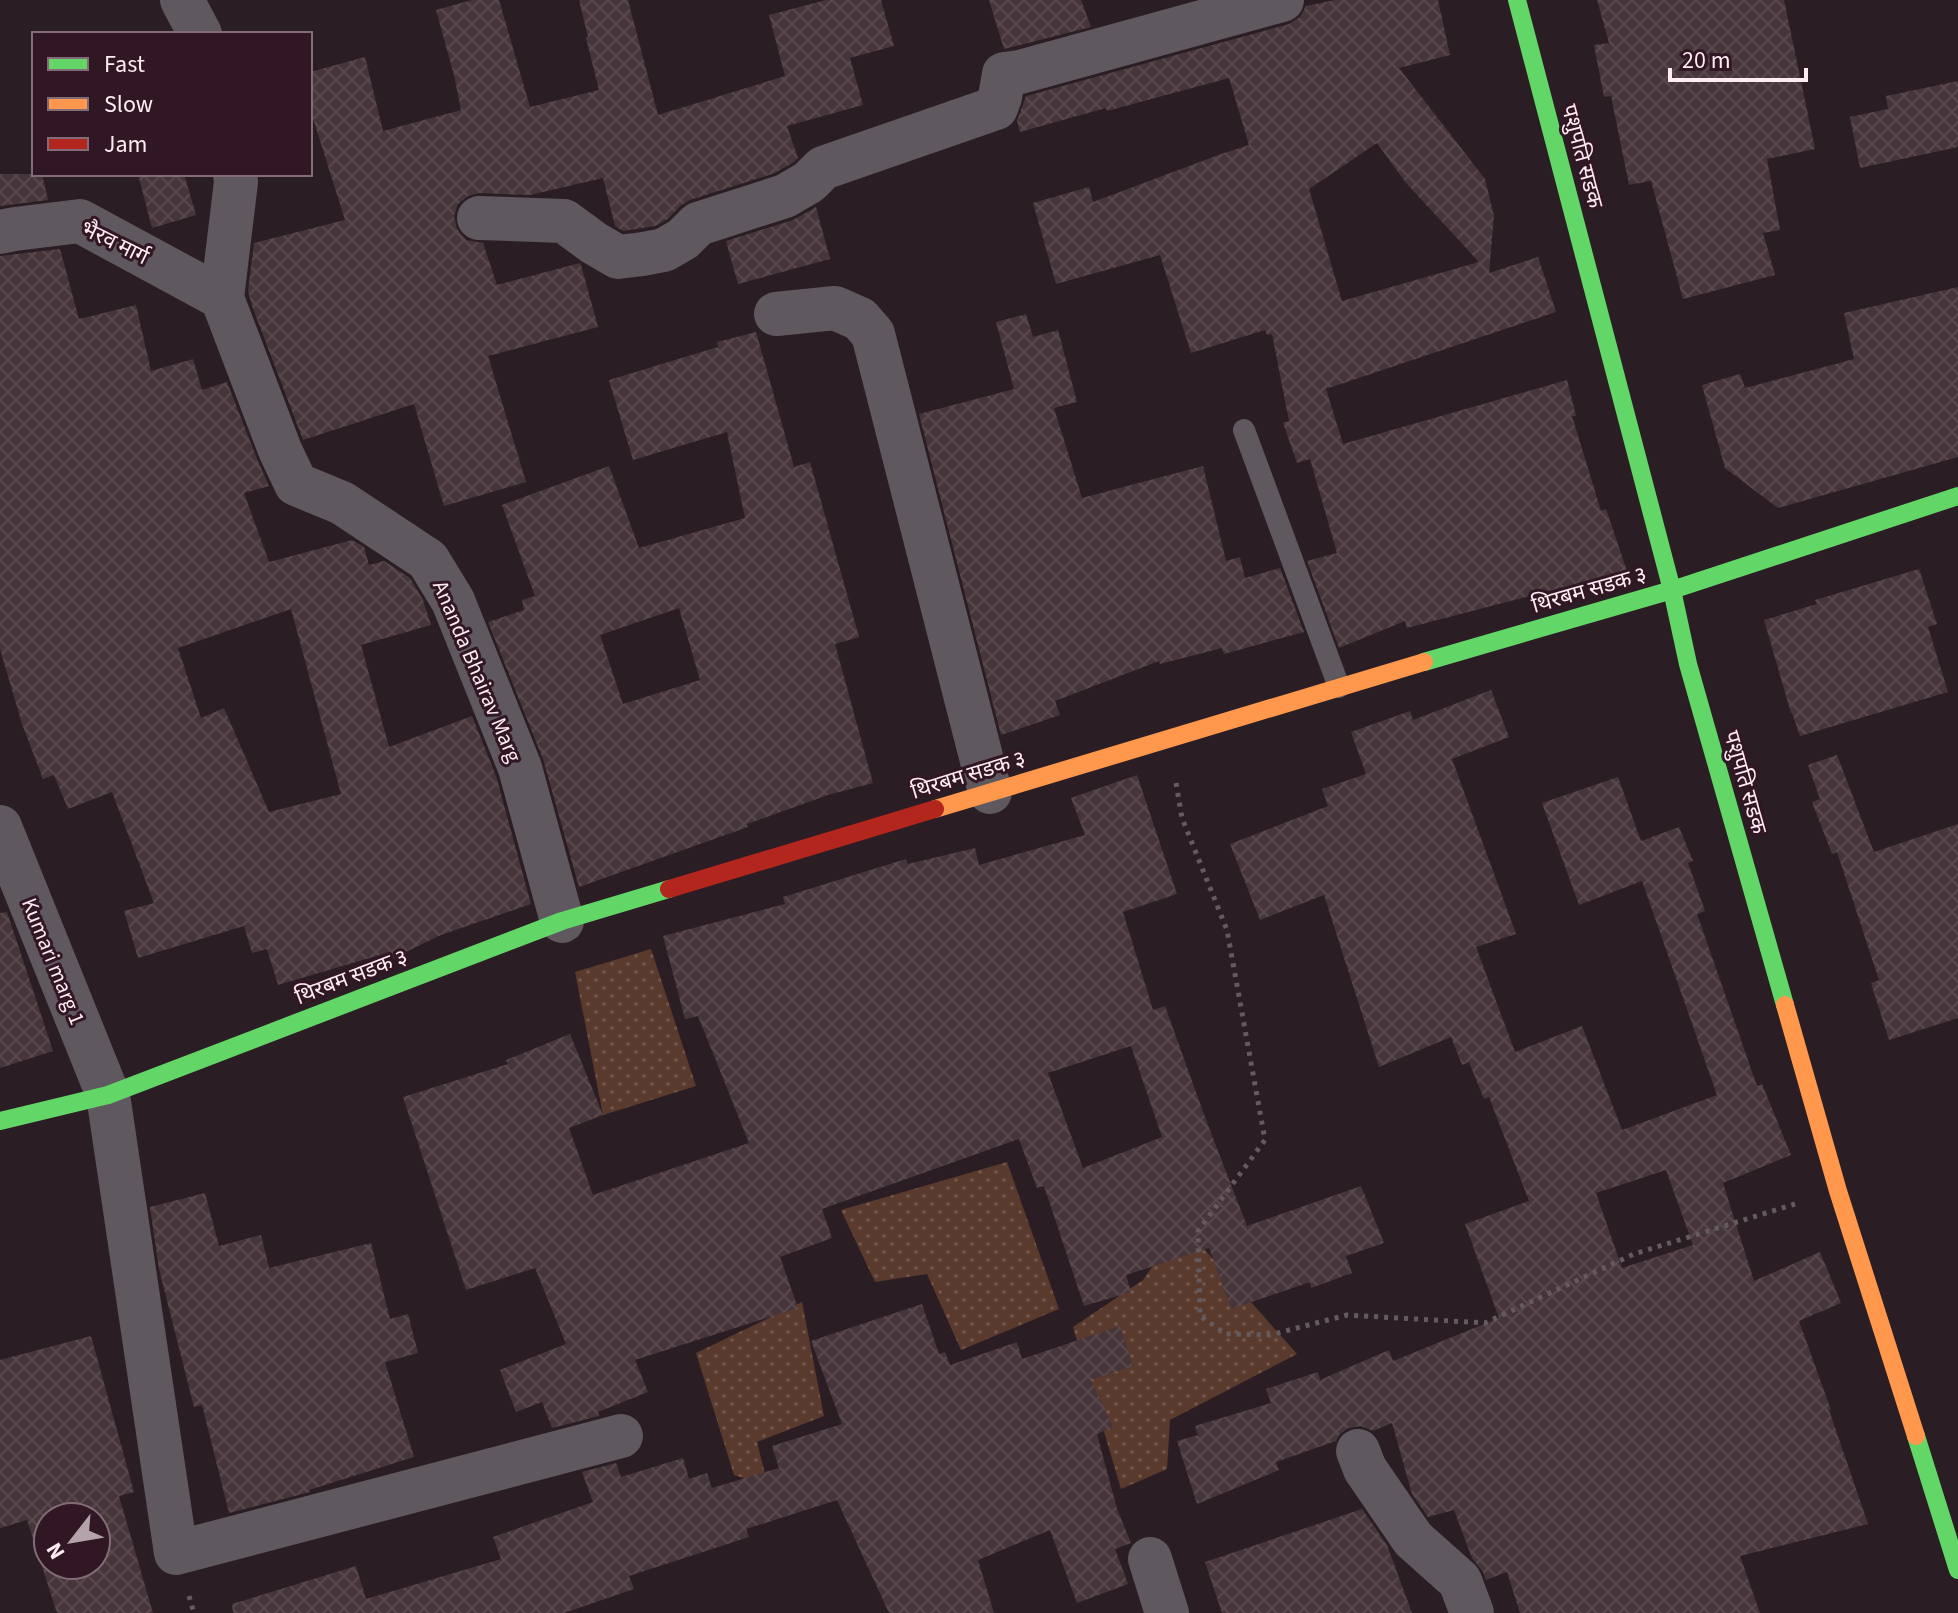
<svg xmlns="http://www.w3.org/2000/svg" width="1958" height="1613" viewBox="0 0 1958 1613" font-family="'Source Sans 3','Noto Sans Devanagari',sans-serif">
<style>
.green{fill:url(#green-dots)}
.building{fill:url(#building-cross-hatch);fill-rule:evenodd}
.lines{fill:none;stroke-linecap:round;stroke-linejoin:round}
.path{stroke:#635b60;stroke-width:5;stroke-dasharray:4 6;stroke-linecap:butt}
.lane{stroke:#5f585f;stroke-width:22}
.street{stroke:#5f585f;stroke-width:44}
.fast{stroke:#63d668;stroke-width:18}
.slow{stroke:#ff974d;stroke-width:18}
.jam{stroke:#b3261e;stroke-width:18}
.labels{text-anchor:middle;stroke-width:6;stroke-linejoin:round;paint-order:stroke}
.street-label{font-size:22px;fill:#feebf3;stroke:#311724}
</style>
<defs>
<pattern id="green-dots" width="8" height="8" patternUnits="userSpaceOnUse" patternTransform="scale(2)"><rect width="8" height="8" fill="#5a3a2d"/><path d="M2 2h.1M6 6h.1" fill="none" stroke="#73574c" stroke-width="1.8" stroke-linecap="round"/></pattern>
<pattern id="building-cross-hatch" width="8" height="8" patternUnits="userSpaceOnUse" patternTransform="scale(2)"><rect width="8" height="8" fill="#46353a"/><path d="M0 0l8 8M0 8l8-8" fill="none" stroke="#58494d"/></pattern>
</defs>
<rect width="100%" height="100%" fill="#2b1d24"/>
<path class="green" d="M651 949 696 1086 603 1115 575 972Z
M1007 1162 1059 1309 961 1350 927 1274 875 1282 841 1210Z
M1182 1224 1297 1354 1170 1420 1167 1469 1121 1489 1073 1327 1143 1280Z
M802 1302 824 1416 757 1442 768 1486 734 1475 696 1353Z"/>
<path class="building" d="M472 0H499L530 107 599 90 586 38 588 37 579 0H628L658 115 785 76 769 15 826 0H881L894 46 850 58 863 105 787 126 798 158 794 162 775 173 690 200 680 206 668 219 655 226 623 231 615 226 603 178 530 195 479 193 468 196 458 204 454 216 457 229 466 240 483 243 497 285 580 263 581 265 598 327 488 356 526 482 444 506 414 404 303 440 252 306 248 291 254 243 345 220 310 109V72L365 57 383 131 461 110 454 75 436 10Z
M989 0H1081L1091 27 1004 49Z
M1335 0H1438L1450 55 1399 68 1485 179 1494 216 1489 273 1538 257 1556 312 1326 389 1343 444 1567 380 1576 416H1572L1601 511 1606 509 1627 571 1584 585 1583 582 1407 628 1405 621 1339 648 1307 561 1337 553 1310 459 1297 463 1283 423 1289 421 1272 334 1267 335 1265 330 1191 353 1160 255 1056 284 1033 203 1089 187 1093 202 1221 154 1249 145 1229 78 1107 111 1106 108 1020 132 1017 121 1026 96 1289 24 1300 17 1306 6ZM1377 143 1406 183 1479 262 1342 301 1309 189Z
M1597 0H1784L1815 149 1767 159 1780 230 1763 233 1775 275 1683 299 1651 181 1629 185 1611 96 1604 97 1594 45 1609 43Z
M1958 81V147L1860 168 1850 117 1888 109 1886 96Z
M0 174H42L48 200 0 206Z
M138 174H184L196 215 152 228Z
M816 207 830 259 738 284 726 241 793 220Z
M60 249 79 319 136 305 151 371 193 359 202 390 227 382 257 459 269 486 244 493 269 562 352 540 364 547 369 565 384 561 410 578 423 600 431 625 361 645 389 747 472 716 496 776 531 904 441 935 393 958 390 952 278 985 267 949 252 953 244 926 138 958 124 911 154 903 112 792 68 809 54 775 43 779 22 724 0 649V256ZM291 609 341 794 269 812 224 708 201 718 178 648Z
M1958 287V457L1778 508 1725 468 1702 385 1740 374 1745 388 1854 359 1844 313Z
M1026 314 1033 337 1058 330 1077 402 1054 408 1082 498 1203 466 1226 561 1240 557 1245 578 1280 568 1304 632 1224 654 1222 648 1160 664 1159 661 1055 701 1060 715 1001 735 919 414 1014 389 996 322Z
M756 332 794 467 810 462 859 637 835 644 873 783 828 795 747 824 748 827 579 887 543 759 488 622 524 610 522 600 535 596 502 505 609 466 639 548 745 518 727 432 633 460 609 380 718 347 717 342ZM679 608 700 680 623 704 600 635Z
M1919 569 1937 624 1928 627 1948 692 1800 736 1792 713H1791L1764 620 1817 604 1815 600Z
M1491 690 1509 737 1452 759 1516 934 1476 947 1515 1052 1582 1026 1622 1130 1717 1095 1642 881 1579 905 1542 803 1618 777 1641 841 1679 827 1693 861 1688 863 1705 911 1697 914 1757 1086 1762 1084 1791 1155 1723 1183 1754 1281 1820 1252 1841 1303 1799 1321 1831 1410H1829L1868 1524 1740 1556 1760 1613H1520L1507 1572 1486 1580 1483 1572 1472 1558 1454 1510 1428 1517 1412 1494 1392 1423 1373 1431 1361 1426 1348 1428 1339 1435 1336 1441 1276 1462 1279 1470 1197 1504 1177 1441 1198 1435 1195 1426 1271 1403 1266 1389 1318 1372 1320 1380 1389 1350 1393 1361 1499 1318 1465 1224 1529 1201 1489 1097 1484 1099 1469 1062 1462 1065 1451 1037 1379 1067 1324 895 1260 920 1230 844 1328 806 1322 789 1366 774 1351 732 1410 711 1413 720ZM1666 1170 1693 1245 1622 1268 1596 1193Z
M1837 755 1874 852 1958 824V1018L1889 1040 1871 983 1879 980 1837 852 1832 854 1812 802 1820 799 1808 765Z
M1137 775 1177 894 1123 912 1153 1010 1165 1006 1206 1120 1247 1226 1361 1186 1384 1243 1346 1256 1352 1273 1311 1288 1310 1282 1231 1309 1209 1248 1126 1275 1131 1292 1084 1306 1044 1186 1037 1188 1019 1139 822 1209 832 1238 780 1257 798 1308 635 1360 648 1392 598 1412 599 1416 552 1428 542 1402 516 1412 500 1370 566 1344 535 1268 466 1290 403 1097 508 1064 506 1060 570 1034 603 1115 569 1128 593 1195 749 1143 698 1016 685 1019 663 936 785 904 783 897 906 859 908 864 975 848 979 865 1085 835 1071 798ZM1131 1046 1162 1137 1083 1168 1048 1073Z
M7 912 53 1051 0 1068V913Z
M205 1193 219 1246 261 1235 269 1268 371 1243 390 1319 408 1314 418 1353 385 1362 414 1457 309 1490 310 1492 229 1513 202 1405 194 1407 159 1269 150 1207Z
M922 1304 939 1354 945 1352 950 1365 1017 1342 1022 1359 1120 1326 1133 1366 1091 1380 1113 1427 1097 1434 1117 1509 1131 1543 1115 1549 1128 1584 1077 1603 1050 1530 978 1560 994 1613H889L837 1500 746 1529 749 1537 629 1576 634 1589 564 1613H233L232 1604 356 1566 366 1599 501 1559 493 1537 593 1502 582 1472 616 1463 621 1477 683 1458 689 1479 707 1473 712 1488 779 1468 772 1446 842 1424 811 1341Z
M91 1336 134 1492 119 1496 153 1613H57L27 1520 0 1528V1360ZM48 1517H96V1565H48Z
M1362 1509 1387 1545 1412 1613H1222L1205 1562Z"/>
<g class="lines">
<path class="path" d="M1176 783 1182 818 1227 930 1265 1140 1198 1231 1200 1316 1226 1334 1270 1335 1347 1315 1485 1323 1634 1254 1795 1204
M189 1596 194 1613"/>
<path class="lane" d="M1244 430 1339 687"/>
<path class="street" d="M182 0 200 34
M235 174 236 182 222 298 280 450 296 484 342 503 428 560 453 601 520 768 562 921
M479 218 564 221 594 243 618 257 643 254 664 250 683 239 698 224 785 196 809 182 823 168 996 108 1000 97 1004 74 1020 72 1282 0
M0 232 15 229 80 221 222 298
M776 314 835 308 860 319 873 334 990 792
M0 827 108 1095 176 1553 621 1436
M1358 1451 1365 1469 1413 1539 1460 1581 1472 1613
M1150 1559 1167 1613"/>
<path class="fast" d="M1517 0 1672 590 1688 664 1785 1005
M1424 662 1672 590 1958 496
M0 1121 108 1095 562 921 669 889
M1916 1436 1958 1570"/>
<path class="slow" d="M935 809 1424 662
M1785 1005 1838 1191 1916 1436"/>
<path class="jam" d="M669 889 935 809"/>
</g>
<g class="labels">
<g class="street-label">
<text transform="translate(1583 156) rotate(75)" y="8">पशुपति सडक</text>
<text transform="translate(115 242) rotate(26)" y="8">भैरव मार्ग</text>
<text transform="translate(1589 589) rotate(-16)" y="8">थिरबम सडक ३</text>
<text transform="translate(478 671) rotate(67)" y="8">Ananda Bhairav Marg</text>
<text transform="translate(968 774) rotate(-17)" y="8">थिरबम सडक ३</text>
<text transform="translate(1746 782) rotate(74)" y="8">पशुपति सडक</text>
<text transform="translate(54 961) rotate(68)" y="8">Kumari marg 1</text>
<text transform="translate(351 976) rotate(-21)" y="8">थिरबम सडक ३</text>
</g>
</g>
<rect x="32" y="32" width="280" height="144" fill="#311724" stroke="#836c77" stroke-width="2"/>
<rect x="48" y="58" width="40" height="12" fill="#63d668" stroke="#836c77" stroke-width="2"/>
<text x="104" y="72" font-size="24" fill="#feebf3">Fast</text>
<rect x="48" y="98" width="40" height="12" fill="#ff974d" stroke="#836c77" stroke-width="2"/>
<text x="104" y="112" font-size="24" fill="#feebf3">Slow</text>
<rect x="48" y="138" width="40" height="12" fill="#b3261e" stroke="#836c77" stroke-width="2"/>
<text x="104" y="152" font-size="24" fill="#feebf3">Jam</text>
<g transform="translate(72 1541) rotate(239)"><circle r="38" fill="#311724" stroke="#836c77" stroke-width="2"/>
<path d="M0-6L14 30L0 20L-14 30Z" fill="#b4a3ab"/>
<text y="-12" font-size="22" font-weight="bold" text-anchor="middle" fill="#feebf3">N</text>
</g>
<path d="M1670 68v12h136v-12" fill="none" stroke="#feebf3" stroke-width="4"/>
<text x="1682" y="68" font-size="24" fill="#feebf3" stroke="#311724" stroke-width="6" paint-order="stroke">20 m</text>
</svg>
